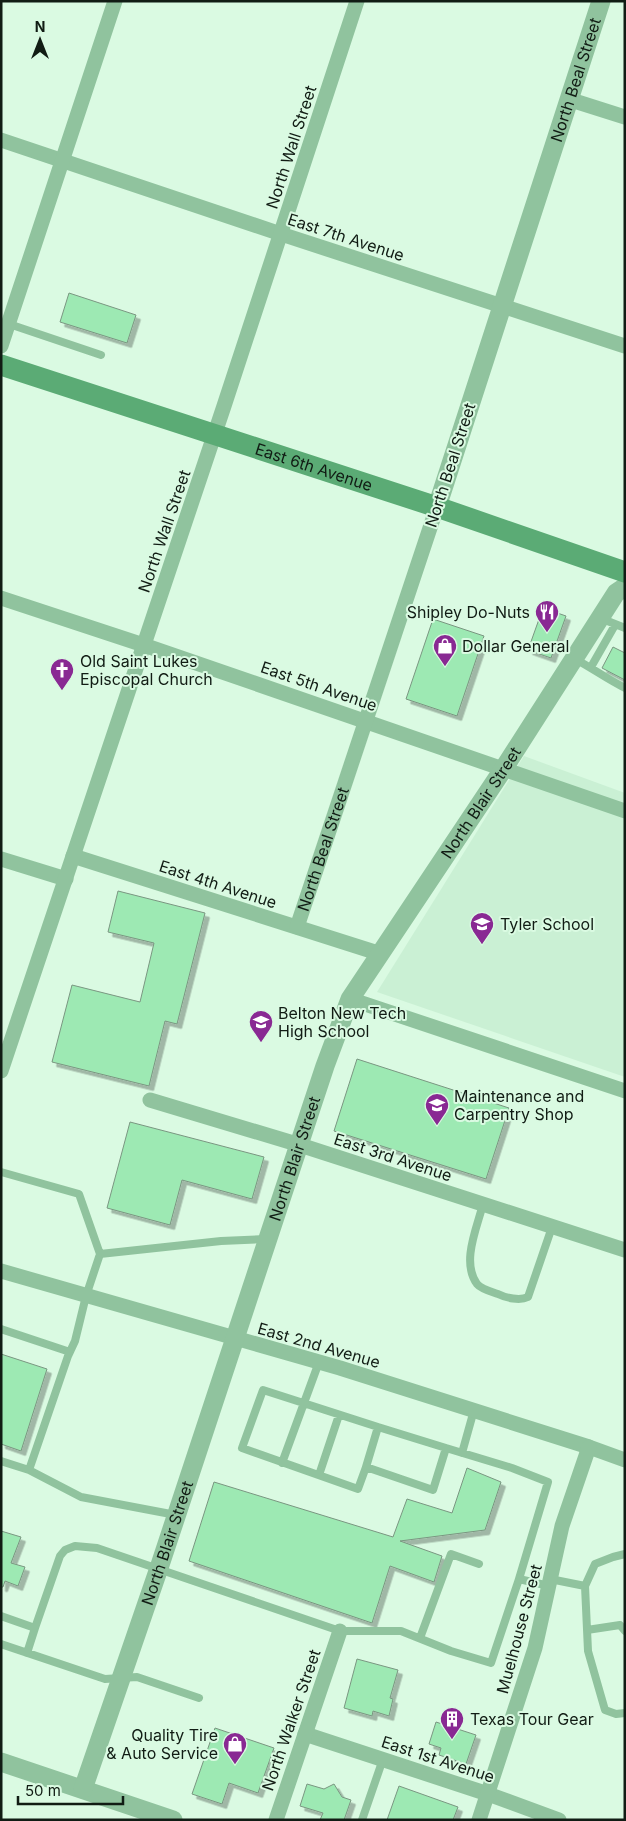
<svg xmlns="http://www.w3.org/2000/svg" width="626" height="1821" viewBox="0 0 626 1821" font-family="Inter,sans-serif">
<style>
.built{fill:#caf0d4}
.building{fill:#9de9b3;stroke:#7a9681;filter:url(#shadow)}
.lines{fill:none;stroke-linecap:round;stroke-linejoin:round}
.service{stroke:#90c39e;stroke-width:8}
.minor{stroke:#90c39e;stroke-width:15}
.tertiary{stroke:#90c39e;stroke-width:19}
.secondary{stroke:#5bab75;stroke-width:21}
.labels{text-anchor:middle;stroke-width:4;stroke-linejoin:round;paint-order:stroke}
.street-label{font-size:16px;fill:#111c14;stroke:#dafae2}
.poi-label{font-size:16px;fill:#111c14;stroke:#dafae2;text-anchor:start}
</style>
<defs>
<filter id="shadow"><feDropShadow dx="4.5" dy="4.5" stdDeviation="0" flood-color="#0004"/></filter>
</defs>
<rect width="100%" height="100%" fill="#dafae2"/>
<path class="built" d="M524 756 625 793V1077L377 992Z"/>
<path class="building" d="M69 293 136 315 127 343 60 322Z
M543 608 566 616 551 658 528 650Z
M433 619 484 636 457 716 406 699Z
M613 647 625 653V680L602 668Z
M118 891 205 913 177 1024 165 1021 149 1086 52 1062 72 985 140 1002 154 943 108 932Z
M357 1059 509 1108 486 1179 334 1131Z
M130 1122 264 1157 252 1199 182 1180 170 1225 107 1208Z
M1 1354 47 1369 21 1451 1 1444Z
M467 1468 501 1482 485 1530 400 1541 442 1556 434 1582 390 1566 372 1623 189 1561 214 1482 393 1537 407 1499 452 1513Z
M1 1531 21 1537 11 1563 25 1567 18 1586 5 1581 3 1587H1Z
M357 1659 398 1670 390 1698 393 1699 389 1716 373 1711 372 1716 344 1708Z
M436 1722 476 1735 466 1764 439 1755 441 1748 429 1744Z
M215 1728 274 1748 258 1793 229 1783 222 1804 192 1794Z
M307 1784 324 1789 334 1784 342 1797 351 1800 344 1820H320L323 1813 300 1806Z
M399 1786 458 1807 453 1820H387Z"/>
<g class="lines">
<path class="service" d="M9 324 101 355
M600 618 625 628
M575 659C592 668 607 679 625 688
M591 667 615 625
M1 1172 79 1194 100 1254
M483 1204C477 1228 461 1262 477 1284 481 1289 492 1292 498 1294 506 1298 520 1301 528 1297L552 1227
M1 1329 70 1352
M378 1427 446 1448
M462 1453 474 1410
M1 1461 29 1470 68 1356 75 1341 86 1296 100 1254 221 1241 266 1239
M282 1463 319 1362
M366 1467 378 1427 263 1390 242 1448 358 1489 366 1467 433 1490 446 1448 512 1468 548 1482 519 1579
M29 1470 81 1497 176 1515
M319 1475 339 1415
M550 1579 585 1586 595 1564 613 1557 625 1554
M585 1586 588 1651 605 1710 616 1714 625 1713
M1 1616 35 1628 27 1653
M35 1628 60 1556 65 1550 75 1546 97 1548 340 1631H401L451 1651 491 1663 519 1579 549 1586
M587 1630 620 1625 625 1631
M420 1638 451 1554 479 1564
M1 1644 105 1679 137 1677 199 1698
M362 1820 383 1759"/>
<g class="minor">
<path d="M568 99 625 117"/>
<path d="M1 140 281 234 625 346"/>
<path d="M1 346 115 1"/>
<path d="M1 598 144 645 625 811"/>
<path d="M73 856 381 954"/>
<path d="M1 859 66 879"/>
<path id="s1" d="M297 927 437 507"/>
<path d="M350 999 625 1091"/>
<path d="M1 1071 224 406 357 1"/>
<path d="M150 1100 300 1145 625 1250"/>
<path d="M1 1271 340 1368 589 1447 625 1460"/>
<path d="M305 1734 488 1794 559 1820"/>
<path d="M276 1820 340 1631"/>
<path d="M479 1820 535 1648 562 1526 589 1447"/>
</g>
<g class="tertiary">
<path id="s2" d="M437 507 601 1"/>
<path d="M1 1762 173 1820"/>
<path id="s3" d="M83 1789 159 1568 325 1066 350 999 504 768 616 593 625 587"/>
</g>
<path class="secondary" id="s4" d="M1 365 437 507 625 572"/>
</g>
<defs>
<g id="restaurant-pin" transform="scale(1.25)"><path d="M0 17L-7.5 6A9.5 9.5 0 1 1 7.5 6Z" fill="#892993" stroke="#dafae2"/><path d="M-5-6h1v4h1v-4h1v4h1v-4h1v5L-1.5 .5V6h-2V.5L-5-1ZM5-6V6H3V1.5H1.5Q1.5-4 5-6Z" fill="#fff"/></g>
<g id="shop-pin" transform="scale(1.25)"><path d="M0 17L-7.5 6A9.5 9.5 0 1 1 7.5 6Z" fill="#892993" stroke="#dafae2"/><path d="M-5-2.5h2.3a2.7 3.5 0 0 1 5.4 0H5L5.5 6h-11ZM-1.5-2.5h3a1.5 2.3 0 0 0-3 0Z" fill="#fff"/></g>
<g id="church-pin" transform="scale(1.25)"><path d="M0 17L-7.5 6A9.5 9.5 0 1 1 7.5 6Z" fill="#892993" stroke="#dafae2"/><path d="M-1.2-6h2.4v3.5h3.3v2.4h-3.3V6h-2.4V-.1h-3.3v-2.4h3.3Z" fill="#fff"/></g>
<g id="school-pin" transform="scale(1.25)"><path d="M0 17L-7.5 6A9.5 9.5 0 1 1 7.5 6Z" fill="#892993" stroke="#dafae2"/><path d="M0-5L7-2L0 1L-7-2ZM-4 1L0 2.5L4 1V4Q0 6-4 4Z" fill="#fff"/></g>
<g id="building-pin" transform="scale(1.25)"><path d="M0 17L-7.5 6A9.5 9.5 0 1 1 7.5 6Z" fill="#892993" stroke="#dafae2"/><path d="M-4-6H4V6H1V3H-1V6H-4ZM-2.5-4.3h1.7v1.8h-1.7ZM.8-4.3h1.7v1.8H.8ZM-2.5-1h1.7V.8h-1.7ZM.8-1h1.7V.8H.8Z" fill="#fff"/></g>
</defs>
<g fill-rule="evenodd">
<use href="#restaurant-pin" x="547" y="612"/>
<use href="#shop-pin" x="445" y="646"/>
<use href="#church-pin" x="62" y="670"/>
<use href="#school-pin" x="482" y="924"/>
<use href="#school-pin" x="261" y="1022"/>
<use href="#school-pin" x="437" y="1105"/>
<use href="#building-pin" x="452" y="1719"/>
<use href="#shop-pin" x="235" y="1744"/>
</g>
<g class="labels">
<g class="street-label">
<text dy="6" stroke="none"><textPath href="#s2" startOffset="449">North Beal Street</textPath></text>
<text transform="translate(291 147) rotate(-72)" y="6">North Wall Street</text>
<text transform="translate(346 237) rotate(18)" y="6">East 7th Avenue</text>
<text transform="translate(450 465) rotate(-72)" y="6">North Beal Street</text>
<text dy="6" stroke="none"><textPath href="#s4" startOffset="329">East 6th Avenue</textPath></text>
<text transform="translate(164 531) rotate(-71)" y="6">North Wall Street</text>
<text transform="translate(319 686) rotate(19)" y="6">East 5th Avenue</text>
<text dy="6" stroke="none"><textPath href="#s3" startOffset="1070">North Blair Street</textPath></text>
<text dy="6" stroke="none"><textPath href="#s1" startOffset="82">North Beal Street</textPath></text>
<text transform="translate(218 884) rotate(18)" y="6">East 4th Avenue</text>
<text transform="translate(393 1157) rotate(18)" y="6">East 3rd Avenue</text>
<text dy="6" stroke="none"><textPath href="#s3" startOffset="665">North Blair Street</textPath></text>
<text transform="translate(319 1345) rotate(16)" y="6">East 2nd Avenue</text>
<text dy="6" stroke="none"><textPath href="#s3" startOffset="260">North Blair Street</textPath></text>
<text transform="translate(519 1629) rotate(-75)" y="6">Muelhouse Street</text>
<text transform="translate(291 1720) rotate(-71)" y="6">North Walker Street</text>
<text transform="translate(438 1759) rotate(18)" y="6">East 1st Avenue</text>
</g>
<g class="poi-label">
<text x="530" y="618" text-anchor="end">Shipley Do-Nuts</text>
<text x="462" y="652">Dollar General</text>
<text x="80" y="667">Old Saint Lukes<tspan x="80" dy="18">Episcopal Church</tspan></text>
<text x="500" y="930">Tyler School</text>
<text x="278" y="1019">Belton New Tech<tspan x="278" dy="18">High School</tspan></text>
<text x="454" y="1102">Maintenance and<tspan x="454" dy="18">Carpentry Shop</tspan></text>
<text x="470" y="1725">Texas Tour Gear</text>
<text x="218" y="1741" text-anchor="end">Quality Tire<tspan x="218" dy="18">&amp; Auto Service</tspan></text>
</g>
</g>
<rect width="626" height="1821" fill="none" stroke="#111c14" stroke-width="5"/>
<g transform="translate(40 40)" stroke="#dafae2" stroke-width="4" paint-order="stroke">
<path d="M0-4L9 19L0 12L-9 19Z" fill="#111c14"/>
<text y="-8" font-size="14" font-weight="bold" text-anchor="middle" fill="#111c14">N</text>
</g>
<path d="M18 1796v8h105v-8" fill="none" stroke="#111c14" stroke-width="2.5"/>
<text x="25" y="1796" font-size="15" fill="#111c14" stroke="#dafae2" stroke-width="4" paint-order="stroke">50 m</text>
</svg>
